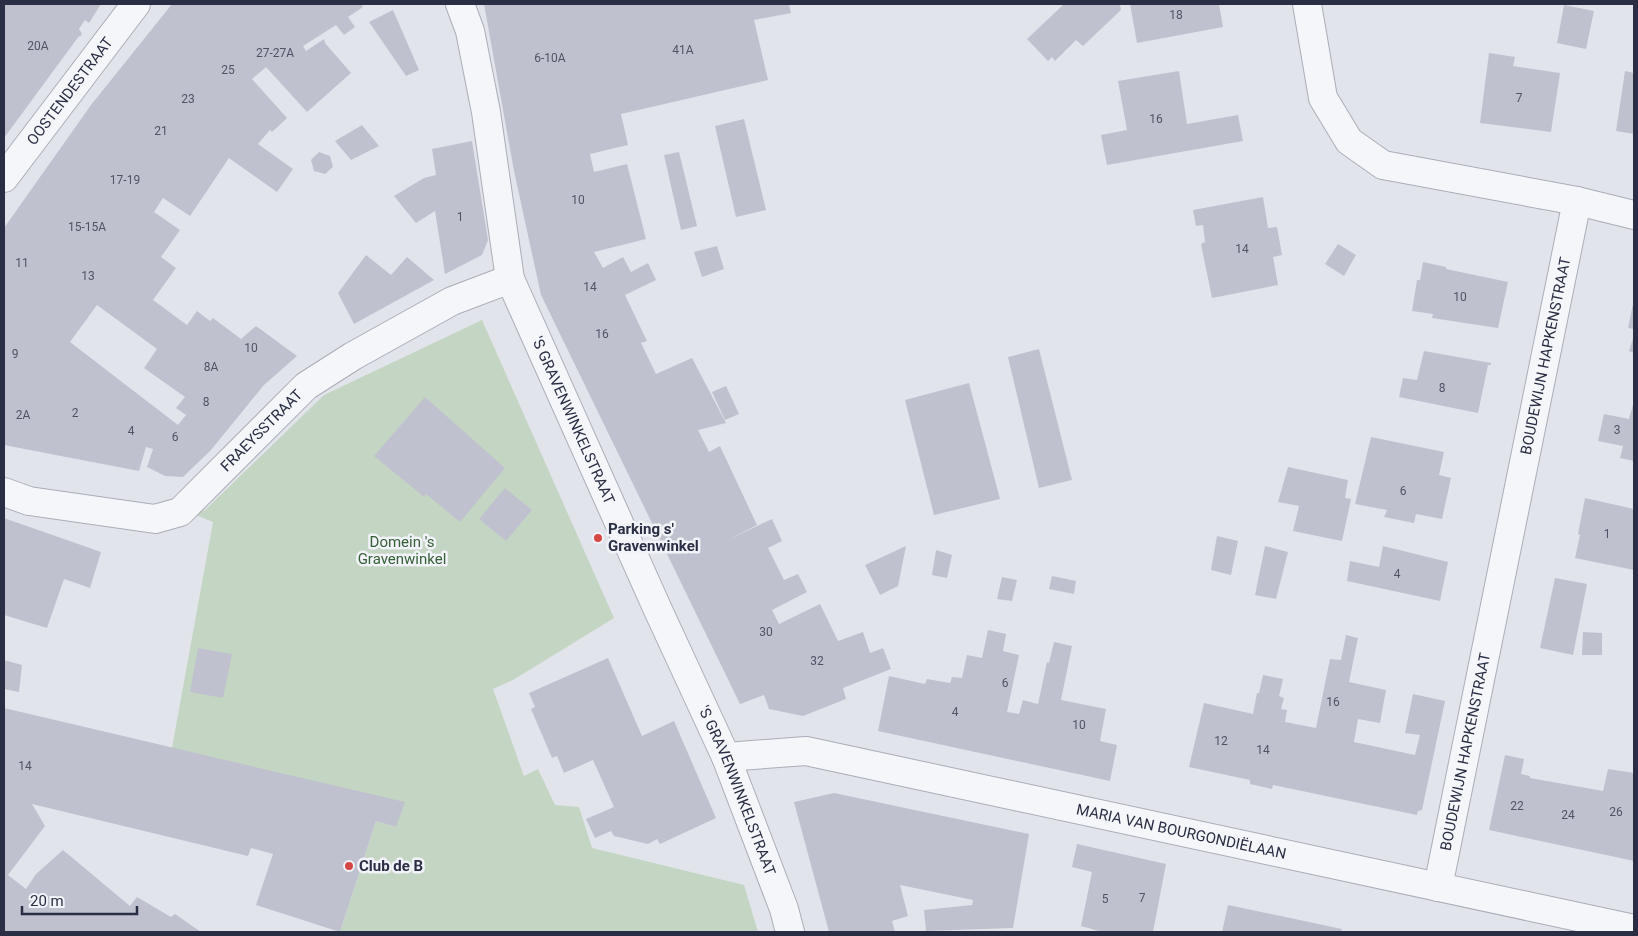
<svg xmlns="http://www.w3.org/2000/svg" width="1638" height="936" viewBox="0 0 1638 936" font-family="Roboto,sans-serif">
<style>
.green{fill:#c4d5c3}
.building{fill:#bfc2ce;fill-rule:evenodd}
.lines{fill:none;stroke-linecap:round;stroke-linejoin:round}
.minor-casing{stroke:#aaadb9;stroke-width:30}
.minor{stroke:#f5f6f9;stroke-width:28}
.poi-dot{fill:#d44743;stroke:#f2f3f8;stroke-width:2}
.labels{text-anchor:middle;stroke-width:5;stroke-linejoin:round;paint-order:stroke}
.number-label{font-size:12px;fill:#4e5366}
.street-label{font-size:15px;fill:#292e44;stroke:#f2f3f8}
.poi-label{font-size:15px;font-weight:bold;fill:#292e44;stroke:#f2f3f8;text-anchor:start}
.park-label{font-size:15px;fill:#366036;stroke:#f2f3f8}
</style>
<rect width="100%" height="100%" fill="#e2e4eb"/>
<path class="green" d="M482 320 614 618 513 680 493 689 524 776 538 769 555 805 579 807 592 848 744 885 758 932H340L376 821 396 827 172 748 213 522 193 514 205 510 324 395Z"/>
<path class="building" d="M4 4H101L89 23 85 20 79 29 82 34 80 37 79 36 4 138Z
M172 4H361L363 7 348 17 355 27 344 35 336 25 303 46 306 51 324 39 325 43 351 73 307 112 266 67 252 79 287 118 272 132 270 130 258 144 293 169 277 192 229 158 190 216 163 198 154 212 180 230 161 257 176 268 153 300 187 325 197 311 210 321 213 318 241 339 256 326 297 356 264 385 211 450 183 477 165 476 147 467 153 449 146 447 139 471 4 445V228L91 105ZM97 305 157 349 144 368 185 397 176 408 186 415 178 425 70 342Z
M484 4H789L791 13 754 20 768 80 621 114 628 145 590 154 594 172 627 164 646 239 594 252 603 268 623 257 631 272 648 263 656 280 625 295 647 341 641 343 656 374 692 358 726 423 698 430 709 452 720 446 757 525 728 540 772 519 782 541 768 548 784 580 798 574 807 592 772 610 779 624 820 604 838 641 863 632 870 653 883 648 891 669 843 688 846 699 803 716 769 709 764 695 740 704 541 295 514 171Z
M1064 4H1120L1121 10 1083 46 1076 40 1055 61 1052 57 1048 61 1027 39Z
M1130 4H1219L1223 27 1137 43Z
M1564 5 1594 11 1586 49 1557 43Z
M393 10 419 70 406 76 369 22Z
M1489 53 1515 57 1513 66 1560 73 1551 132 1480 123Z
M1179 71 1187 124 1238 115 1243 141 1107 165 1101 135 1127 130 1118 81Z
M1625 71 1634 73V134L1616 131Z
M744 119 766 210 736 217 715 126Z
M362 125 379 146 351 160 335 141Z
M472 141 488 240 482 255 445 274 435 211 416 223 394 196 424 178 436 175 432 149Z
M319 152 330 156 333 167 325 174 314 171 311 160Z
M679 152 697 226 681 230 664 155Z
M1263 197 1268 228 1277 227 1282 255 1273 257 1278 285 1212 298 1201 244 1205 242 1203 225 1196 226 1193 210Z
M1338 244 1356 255 1344 276 1325 264Z
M717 246 724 269 702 277 694 252Z
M366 255 391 275 407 257 434 280 354 324 338 293Z
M1423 262 1446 267V269L1508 282 1498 328 1432 318 1433 314 1412 311 1417 280H1420Z
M1633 304H1634V329L1628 328Z
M1634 335V353L1629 351Z
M1039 349 1072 480 1039 488 1008 357Z
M1424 351 1491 363V365H1488L1478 413 1399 397 1403 378 1417 380Z
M969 383 1000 499 934 515 905 400Z
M726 386 739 414 725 420 712 392Z
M425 397 505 468 460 522 426 494 424 497 374 456Z
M1634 401V461L1620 458 1623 446 1598 441 1604 414 1629 419Z
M1371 437 1444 452 1439 475 1451 478 1442 519 1416 514 1414 523 1384 517 1387 510 1355 504Z
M1288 467 1348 480 1345 498 1351 499 1342 541 1293 531 1299 506 1278 502Z
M505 488 532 510 506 541 479 519Z
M1585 498 1634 509V570L1575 558 1580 535 1578 534Z
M4 518 101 552 90 588 64 579 47 628 4 615Z
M1217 536 1238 541 1231 575 1211 570Z
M906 546 898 586 880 595 865 565Z
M1265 546 1288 552 1276 599 1255 595Z
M1383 546 1448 562 1440 601 1347 581 1350 561 1379 567Z
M936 550 952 555 947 578 932 575Z
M1052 576 1076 581 1074 594 1049 589Z
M1002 577 1017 580 1012 601 997 599Z
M1555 578 1587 584 1573 655 1540 648Z
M988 630 1006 634 1003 651 1019 655 1007 712 1019 714 1023 700 1038 704 1047 662 1049 663 1054 642 1072 646 1061 700 1106 709 1100 741 1117 745 1110 781 878 731 889 676 925 684 927 679 950 683 952 677 962 678 967 655 982 658Z
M1583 632 1602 633V655H1582Z
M1346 635 1358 638 1349 682 1386 690 1380 723 1358 719 1354 742 1415 755 1420 735 1405 733 1413 694 1445 701 1422 810 1418 811 1417 815 1273 785 1272 789 1250 784V780L1189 767 1204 703 1253 714 1257 693H1259L1263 675 1283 679 1279 696 1284 698 1281 709 1287 710 1285 722 1316 728 1330 659 1341 660Z
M198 648 232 654 223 698 190 692Z
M608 658 642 736 674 721 716 818 660 844 657 839 648 844 614 836 611 831 595 838 586 819 614 807 593 760 564 773 557 756 552 758 531 709 535 707 529 693Z
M4 660 22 665 19 692 4 689Z
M4 708 298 777 405 802 396 827 376 821 340 932 256 905 273 854 251 848 248 856 32 804 45 826 8 875 26 889 36 874 63 850 130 906 137 897 171 917 175 914 201 932H4Z
M1505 755 1524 759 1521 774 1530 776V778L1603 791 1608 769 1634 773V861L1489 830Z
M834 793 1029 834 1013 928 926 931 924 910 972 905 973 900 900 885 908 916 892 921 895 932H829L794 802Z
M1077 844 1166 864 1153 932H1102L1081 926 1092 872 1072 867Z
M1228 905 1342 929 1341 932H1222Z"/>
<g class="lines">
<g class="minor-casing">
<g id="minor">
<path id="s1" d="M460 4 470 31 486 112 510 279 658 610 726 757 784 909 790 932"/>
<path d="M1307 4 1323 98 1349 141 1383 165 1577 201 1634 215"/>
<path id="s2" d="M4 178 136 4"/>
<path id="s3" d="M4 492 29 501 155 519 180 512 306 386 353 356 452 301 510 279"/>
<path id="s4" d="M726 757 806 751 1634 929"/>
<path id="s5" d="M1438 887 1577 201"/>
</g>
</g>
<use href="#minor" class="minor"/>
</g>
<g class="poi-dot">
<circle cx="598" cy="538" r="5"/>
<circle cx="349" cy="866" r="5"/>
</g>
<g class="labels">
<g class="number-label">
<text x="1176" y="19">18</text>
<text x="38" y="50">20A</text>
<text x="683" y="54">41A</text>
<text x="275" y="57">27-27A</text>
<text x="550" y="62">6-10A</text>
<text x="228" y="74">25</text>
<text x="1519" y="102">7</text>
<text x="188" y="103">23</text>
<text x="1156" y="123">16</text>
<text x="161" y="135">21</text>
<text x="125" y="184">17-19</text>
<text x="578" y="204">10</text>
<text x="460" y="221">1</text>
<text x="87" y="231">15-15A</text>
<text x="1242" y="253">14</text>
<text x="22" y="267">11</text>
<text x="88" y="280">13</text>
<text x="590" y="291">14</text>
<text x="1460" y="301">10</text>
<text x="602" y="338">16</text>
<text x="251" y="352">10</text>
<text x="15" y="358">9</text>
<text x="211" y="371">8A</text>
<text x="1442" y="392">8</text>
<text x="206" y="406">8</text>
<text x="75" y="417">2</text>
<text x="23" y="419">2A</text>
<text x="1617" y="434">3</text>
<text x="131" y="435">4</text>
<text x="175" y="441">6</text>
<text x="1403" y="495">6</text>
<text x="1607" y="538">1</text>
<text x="1397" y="578">4</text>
<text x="766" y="636">30</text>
<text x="817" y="665">32</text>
<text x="1005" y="687">6</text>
<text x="1333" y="706">16</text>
<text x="955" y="716">4</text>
<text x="1079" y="729">10</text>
<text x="1221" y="745">12</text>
<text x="1263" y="754">14</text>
<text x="25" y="770">14</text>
<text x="1517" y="810">22</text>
<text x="1616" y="816">26</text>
<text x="1568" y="819">24</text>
<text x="1142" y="902">7</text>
<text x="1105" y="903">5</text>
</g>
<g class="street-label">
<text dy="5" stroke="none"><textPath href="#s2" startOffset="109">OOSTENDESTRAAT</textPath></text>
<text dy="5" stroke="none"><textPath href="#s5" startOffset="542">BOUDEWIJN HAPKENSTRAAT</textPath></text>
<text dy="5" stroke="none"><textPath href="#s1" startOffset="435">'S GRAVENWINKELSTRAAT</textPath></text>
<text dy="5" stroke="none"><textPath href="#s3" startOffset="295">FRAEYSSTRAAT</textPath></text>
<text dy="5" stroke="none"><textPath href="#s5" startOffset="138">BOUDEWIJN HAPKENSTRAAT</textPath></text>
<text dy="5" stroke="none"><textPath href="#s1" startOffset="840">'S GRAVENWINKELSTRAAT</textPath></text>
<text dy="5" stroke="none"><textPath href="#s4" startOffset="464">MARIA VAN BOURGONDIËLAAN</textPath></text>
</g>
<g class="poi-label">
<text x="608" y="534">Parking s'<tspan x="608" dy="17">Gravenwinkel</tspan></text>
<text x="359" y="871">Club de B</text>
</g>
<g class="park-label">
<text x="402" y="547">Domein 's<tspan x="402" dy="17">Gravenwinkel</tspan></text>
</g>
</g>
<rect width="1638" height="936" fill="none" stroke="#292e44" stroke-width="10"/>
<path d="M22 906v8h115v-8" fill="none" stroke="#292e44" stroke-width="2.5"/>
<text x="30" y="906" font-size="15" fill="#292e44" stroke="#f2f3f8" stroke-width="4" paint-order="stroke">20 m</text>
</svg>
